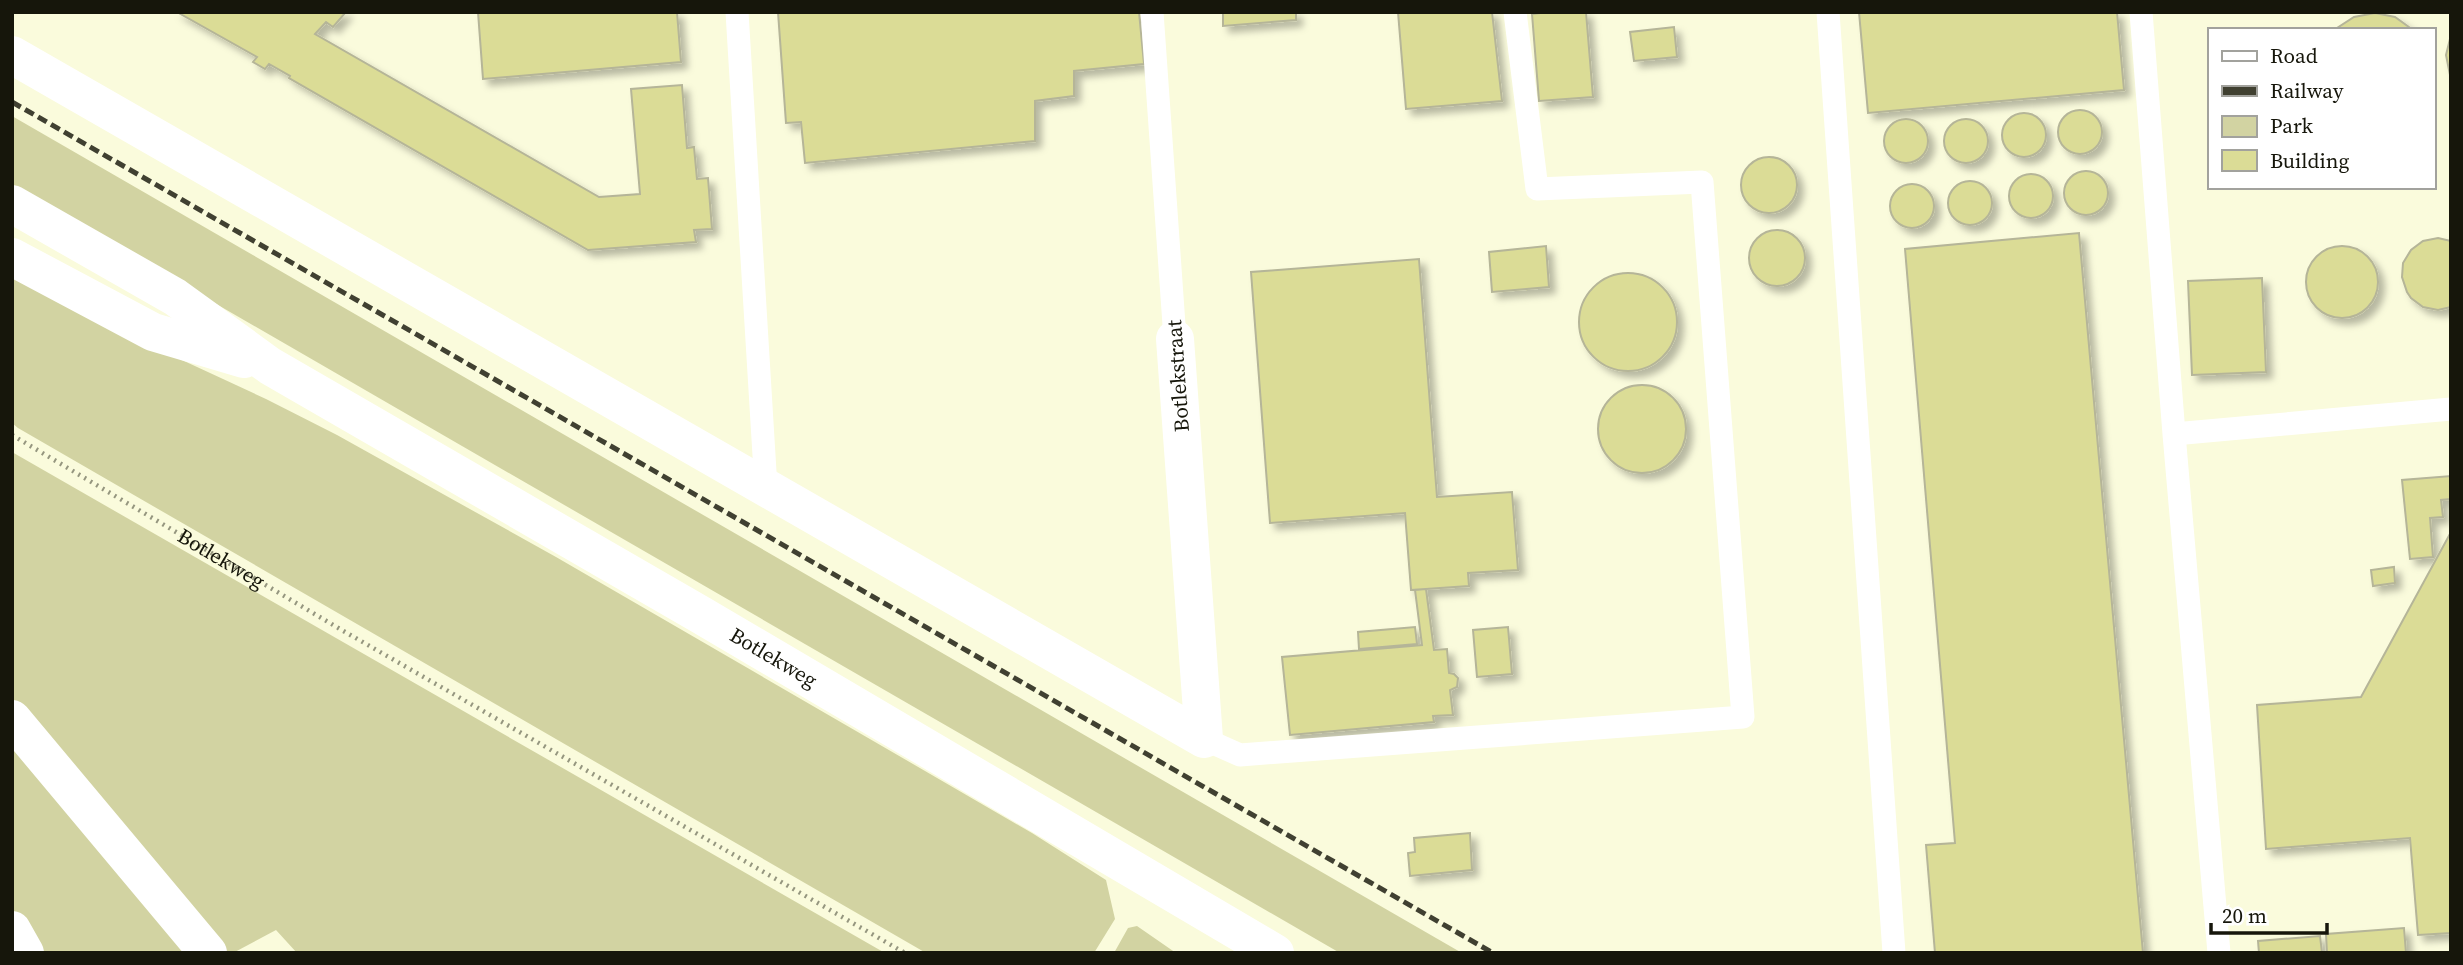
<svg xmlns="http://www.w3.org/2000/svg" width="2463" height="965" viewBox="0 0 2463 965" font-family="'Source Serif 4',serif">
<style>
.green{fill:#d2d3a2}
.building{fill:#dbdc96;stroke:#b5b598;stroke-width:2;filter:url(#shadow)}
.lines{fill:none;stroke-linecap:round;stroke-linejoin:round}
.path{stroke:#95967f;stroke-width:4.5;stroke-dasharray:2 5;stroke-linecap:butt}
.service{stroke:#fff;stroke-width:23}
.minor{stroke:#fff;stroke-width:38}
.secondary{stroke:#fff;stroke-width:38}
.motorway{stroke:#fff;stroke-width:38}
.rail{stroke:#404031;stroke-width:5;stroke-dasharray:10 5;stroke-linecap:butt}
.labels{text-anchor:middle;stroke-width:5;stroke-linejoin:round;paint-order:stroke}
.street-label{font-size:21px;fill:#16160b;stroke:#fff}
</style>
<defs>
<filter id="shadow"><feDropShadow dx="6" dy="6" stdDeviation="3.5" flood-color="#0004"/></filter>
</defs>
<rect width="100%" height="100%" fill="#fafbdc"/>
<path class="green" d="M12 116 1462 953H1340L12 186Z
M12 274 143 342 266 399 337 435 556 557 1032 833 1106 880 1115 919 1094 953H926L18 428 12 423Z
M12 452 885 953H297L276 930 233 953H12Z
M1137 926 1176 953H1114L1128 928Z"/>
<path class="building" d="M177 12H346L333 27 326 22 315 34 599 197 640 194 631 89 682 85 687 148 694 147 697 179 708 178 712 229 694 230 696 242 588 250 289 78 290 76 269 64 265 69 253 62 257 57Z
M478 12H677L681 62 483 79Z
M778 12H1139L1144 64 1074 71V96L1035 101V141L805 163 801 122 786 123Z
M1223 12H1296V20L1223 26Z
M1398 12H1492L1502 101 1406 109Z
M1549 12H1586L1593 97 1539 101 1532 14Z
M1859 12H2117L2124 90 1868 113Z
M2375 13 2395 17 2413 30H2334L2354 17Z
M1674 27 1677 57 1634 61 1630 32Z
M2451 35V80L2446 55Z
M2058 132a22 22 0 1 1 44 0a22 22 0 1 1-44 0Z
M2002 135a22 22 0 1 1 44 0a22 22 0 1 1-44 0Z
M1884 141a22 22 0 1 1 44 0a22 22 0 1 1-44 0Z
M1944 141a22 22 0 1 1 44 0a22 22 0 1 1-44 0Z
M1741 185a28 28 0 1 1 56 0a28 28 0 1 1-56 0Z
M2064 193a22 22 0 1 1 44 0a22 22 0 1 1-44 0Z
M2009 196a22 22 0 1 1 44 0a22 22 0 1 1-44 0Z
M1948 203a22 22 0 1 1 44 0a22 22 0 1 1-44 0Z
M1890 206a22 22 0 1 1 44 0a22 22 0 1 1-44 0Z
M1749 258a28 28 0 1 1 56 0a28 28 0 1 1-56 0Z
M2079 233 2143 953H1935L1926 845 1955 843 1905 249Z
M2438 238 2451 241V307L2438 310 2423 307 2411 298 2407 292 2402 277 2403 263 2411 250 2423 241Z
M1546 246 1549 287 1492 292 1489 252Z
M2306 282a36 36 0 1 1 72 0a36 36 0 1 1-72 0Z
M1419 259 1437 497 1512 492 1518 570 1468 573 1469 586 1411 590 1405 513 1270 523 1251 272Z
M1579 322a49 49 0 1 1 98 0a49 49 0 1 1-98 0Z
M2262 278 2266 372 2192 375 2188 281Z
M1598 429a44 44 0 1 1 88 0a44 44 0 1 1-88 0Z
M2451 476V499L2441 500 2443 517 2430 518 2433 557 2410 559 2402 480Z
M2451 532V933L2418 935 2410 838 2266 849 2257 705 2361 697Z
M2394 567 2395 583 2373 586 2371 570Z
M1426 589 1434 650 1447 649 1449 673 1454 674 1458 678 1457 687 1450 690 1453 715 1433 716 1434 722 1290 735 1282 657 1422 645 1415 590Z
M1415 627 1417 644 1359 649 1358 632Z
M1508 627 1512 674 1477 677 1473 630Z
M1470 833 1472 870 1410 876 1408 853 1415 852 1414 838Z
M2404 928 2406 953H2327L2326 934Z
M2320 936 2322 953H2259L2258 941Z"/>
<g class="lines">
<path class="path" id="s1" d="M12 435 340 629 905 953"/>
<path class="service" d="M737 12 766 488
M1152 12 1175 339
M1828 12 1894 953
M2141 12 2174 434 2219 953
M2174 434 2451 409
M1204 739 1240 755 1743 717 1702 182 1537 189 1515 12"/>
<path class="minor" d="M12 55 1204 739
M1175 339 1204 739"/>
<g class="secondary">
<path id="s2" d="M12 204 175 297 270 366 701 615 1275 953"/>
<path d="M12 257 153 332 244 359"/>
</g>
<path class="motorway" d="M12 719 208 953
M12 930 25 953"/>
<path class="rail" d="M12 102 1493 953"/>
</g>
<g class="labels">
<g class="street-label">
<text transform="translate(1178 376) rotate(-94)" y="7">Botlekstraat</text>
<text dy="7" stroke="none"><textPath href="#s1" startOffset="243">Botlekweg</textPath></text>
<text dy="7" stroke="none"><textPath href="#s2" startOffset="887">Botlekweg</textPath></text>
</g>
</g>
<rect width="2463" height="965" fill="none" stroke="#16160b" stroke-width="28"/>
<rect x="2208" y="28" width="228" height="161" fill="#ffffff" stroke="#a2a29d" stroke-width="2"/>
<rect x="2222" y="51" width="35" height="10" fill="#ffffff" stroke="#a2a29d" stroke-width="2"/>
<text x="2270" y="63" font-size="21" fill="#16160b">Road</text>
<rect x="2222" y="86" width="35" height="10" fill="#404031" stroke="#a2a29d" stroke-width="2"/>
<text x="2270" y="98" font-size="21" fill="#16160b">Railway</text>
<rect x="2222" y="116" width="35" height="21" fill="#d2d3a2" stroke="#a2a29d" stroke-width="2"/>
<text x="2270" y="133" font-size="21" fill="#16160b">Park</text>
<rect x="2222" y="150" width="35" height="21" fill="#dbdc96" stroke="#a2a29d" stroke-width="2"/>
<text x="2270" y="168" font-size="21" fill="#16160b">Building</text>
<path d="M2211 923v10h116v-10" fill="none" stroke="#16160b" stroke-width="3.5"/>
<text x="2222" y="923" font-size="21" fill="#16160b" stroke="#ffffff" stroke-width="5" paint-order="stroke">20 m</text>
</svg>
